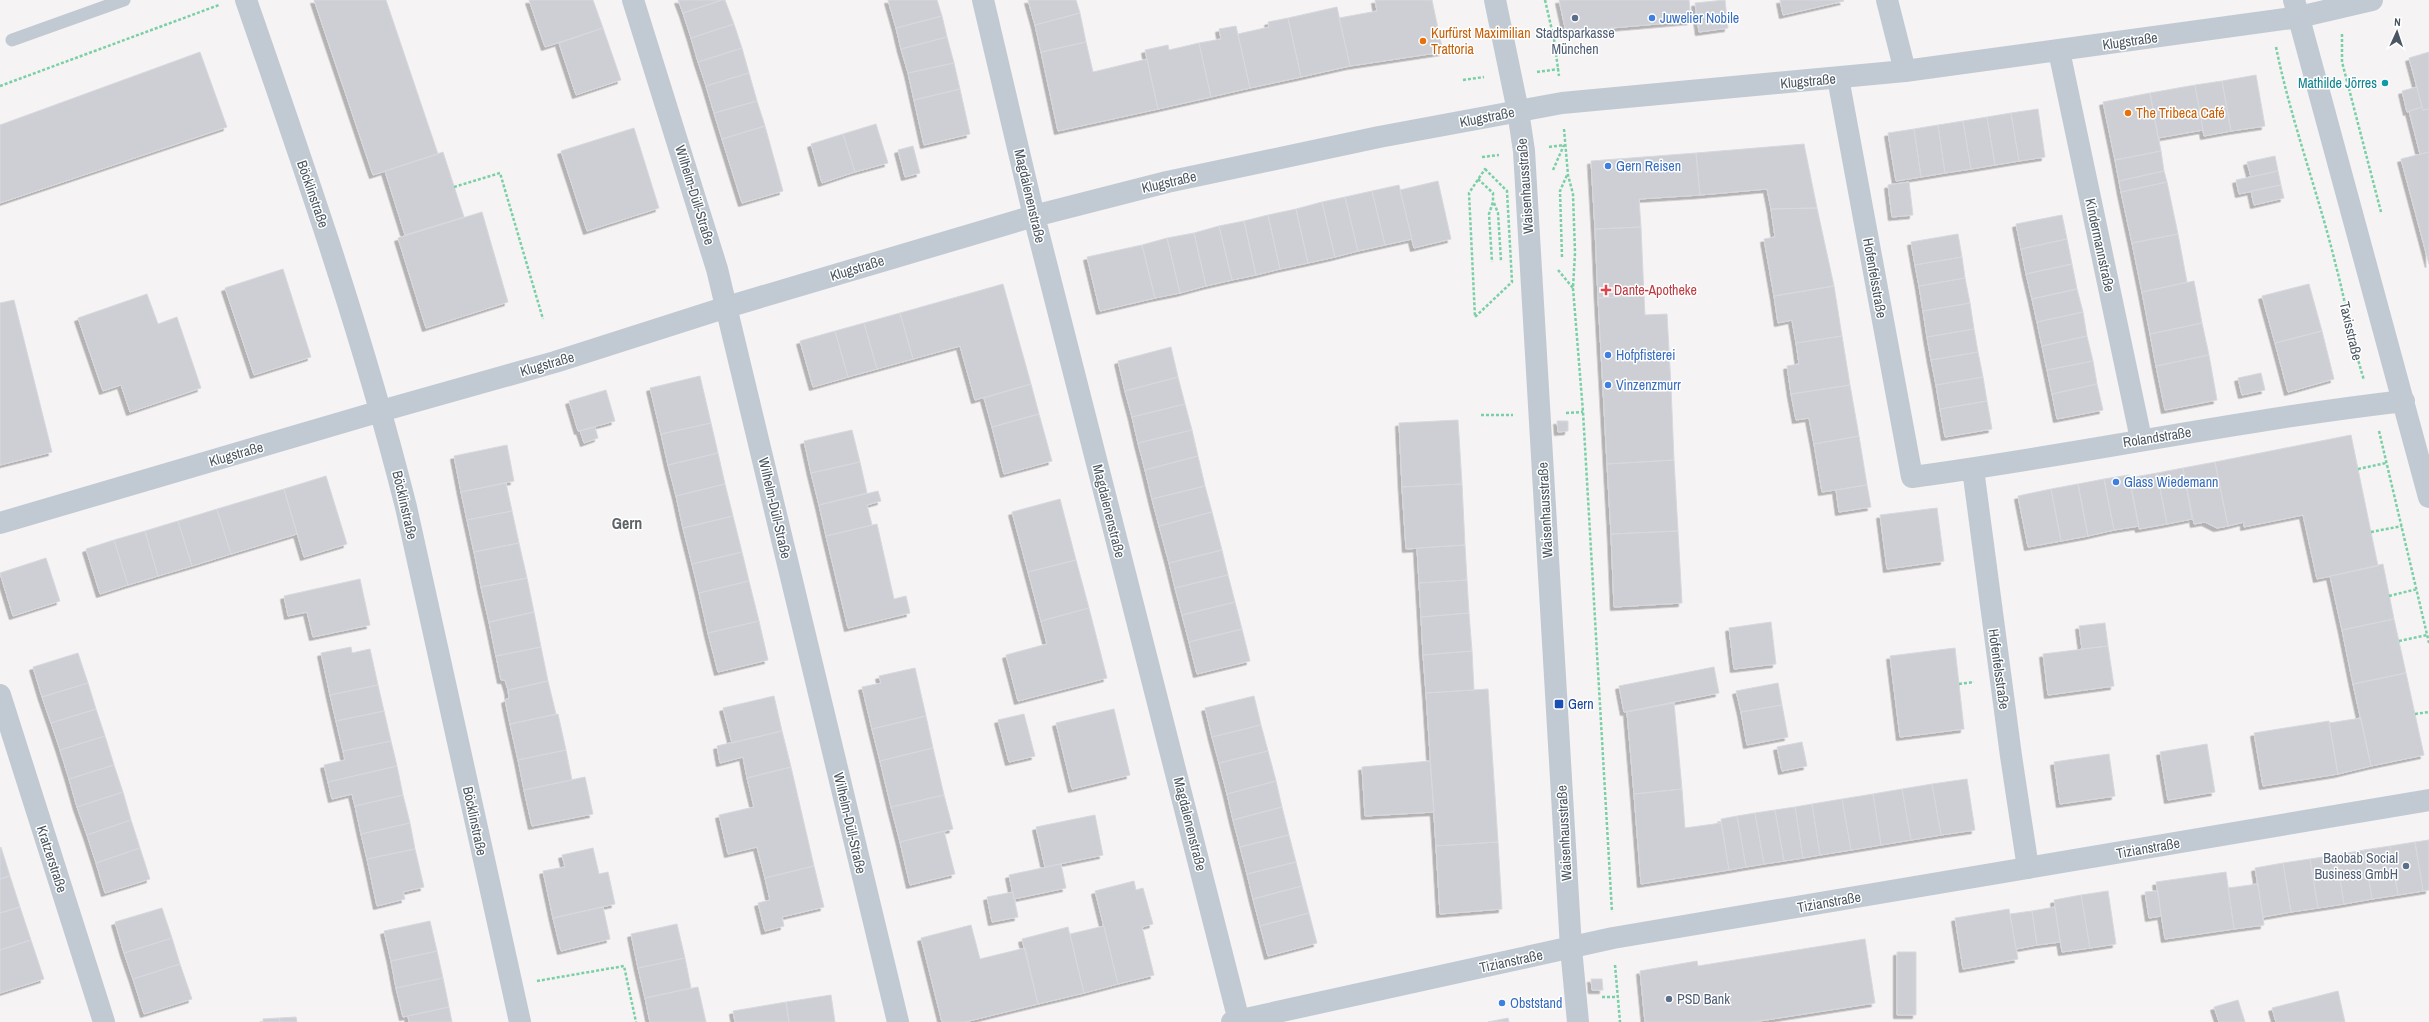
<svg xmlns="http://www.w3.org/2000/svg" width="2429" height="1022" viewBox="0 0 2429 1022" font-family="'Archivo Narrow',sans-serif">
<style>
.building{fill:#cdcfd5;stroke:#d7d9de;filter:url(#shadow)}
.lines{fill:none;stroke-linecap:round;stroke-linejoin:round}
.path{stroke:#7ad0a6;stroke-width:2.5;stroke-dasharray:3 2;stroke-linecap:butt}
.service{stroke:#c1cad2;stroke-width:13}
.minor{stroke:#c1cad2;stroke-width:22}
.tertiary{stroke:#c1cad2;stroke-width:22}
.service-dot{fill:#5c6f8a;stroke:#fff;stroke-width:1.5}
.shop-dot{fill:#3f7fe0;stroke:#fff;stroke-width:1.5}
.food-dot{fill:#e8710a;stroke:#fff;stroke-width:1.5}
.culture-dot{fill:#0f9aa8;stroke:#fff;stroke-width:1.5}
.health-dot{fill:#e0444e;stroke:#fff;stroke-width:1.5}
.transit-dot{fill:#1a4fb4;stroke:#fff;stroke-width:1.5}
.labels{text-anchor:middle;stroke-width:3;stroke-linejoin:round;paint-order:stroke}
.shop-label{font-size:14px;fill:#366cbe;stroke:#fff;text-anchor:start}
.food-label{font-size:14px;fill:#c56008;stroke:#fff;text-anchor:start}
.service-label{font-size:14px;fill:#4e5e75;stroke:#fff}
.street-label{font-size:14px;fill:#4a5661;stroke:#fff}
.culture-label{font-size:14px;fill:#0d838f;stroke:#fff;text-anchor:end}
.health-label{font-size:14px;fill:#be3a42;stroke:#fff;text-anchor:start}
.transit-label{font-size:14px;fill:#164399;stroke:#fff;text-anchor:start}
.quarter-label{font-size:16px;font-weight:bold;fill:#5f6368;stroke:#fff}
</style>
<defs>
<filter id="shadow"><feDropShadow dx="-3.5" dy="3.5" stdDeviation="0" flood-color="#0004"/></filter>
</defs>
<rect width="100%" height="100%" fill="#f5f3f3"/>
<path class="building" d="M314 0H386L438 154 373 175Z
M529 0H593L603 28 545 47Z
M678 0H722L683 13Z
M722 0H725L734 24 691 38 683 13Z
M888 0H937L942 16 896 28Z
M1028 0H1076L1080 13 1035 25Z
M1375 0H1432L1443 52 1350 66 1339 18 1377 11Z
M1559 0H1689L1691 21 1566 32Z
M1725 0 1728 28 1699 32 1695 3Z
M1780 0H1843L1844 1 1783 15Z
M1337 7 1350 66 1301 77 1288 18Z
M1080 13 1086 42 1041 52 1035 25Z
M942 16 947 37 901 49 896 28Z
M1288 18 1301 77 1250 88 1238 34 1269 27 1268 22Z
M734 24 742 48 698 62 691 38Z
M1236 26 1250 88 1211 97 1199 43 1221 39 1219 29Z
M603 28 621 80 576 95 559 43Z
M947 37 954 63 908 73 901 49Z
M1086 42 1093 72 1147 59 1158 109 1058 131 1041 52Z
M1199 43 1211 97 1158 109 1145 50 1168 45 1169 50Z
M742 48 749 73 706 86 698 62Z
M200 52 227 127 0 203V125Z
M2429 52V109L2423 110 2409 58Z
M954 63 960 89 914 100 908 73Z
M749 73 757 101 714 113 706 86Z
M2256 75 2265 126 2231 131 2222 81Z
M2222 81 2231 131 2204 136 2195 85Z
M2195 85 2203 130 2158 138 2150 93Z
M2417 87 2422 107 2407 112 2402 91Z
M960 89 970 134 924 145 914 100Z
M2150 93 2161 151 2115 160 2103 102Z
M757 101 765 126 722 139 714 113Z
M2422 107 2423 110 2429 109V152L2420 154 2409 111Z
M2038 109 2045 157 2019 161 2011 113Z
M2011 113 2019 161 1995 165 1987 117Z
M1987 117 1995 165 1971 169 1963 121Z
M1963 121 1971 169 1945 173 1938 125Z
M876 124 888 163 855 172 843 134Z
M1938 125 1945 173 1921 177 1914 129Z
M765 126 783 191 742 203 722 139Z
M634 128 659 208 587 231 561 151Z
M1914 129 1921 177 1896 181 1888 133Z
M843 134 855 172 822 183 811 144Z
M1804 144 1817 208 1771 209 1767 189 1700 195 1696 153Z
M913 146 920 173 905 177 898 150Z
M2161 151 2164 171 2119 181 2115 160Z
M443 152 464 217 405 235 385 171Z
M2429 152V264L2401 159Z
M1696 153 1700 195 1639 199 1641 227 1595 229 1591 161Z
M2275 156 2278 171 2251 177 2247 162Z
M2164 171 2167 182 2121 192 2119 181Z
M2278 171 2281 185 2239 194 2236 180Z
M1438 181 1451 239 1414 248 1400 190Z
M1909 182 1913 215 1892 217 1888 185Z
M2167 182 2178 234 2132 243 2121 192Z
M1399 185 1412 239 1385 245 1372 191Z
M2281 185 2284 198 2254 205 2251 191Z
M1372 191 1385 245 1358 251 1345 197Z
M1345 197 1358 251 1335 257 1322 202Z
M1322 202 1335 257 1308 263 1296 209Z
M1817 208 1834 286 1774 296 1764 239 1775 237 1771 209Z
M1296 209 1308 263 1280 269 1268 215Z
M482 212 508 302 426 328 398 238Z
M1268 215 1280 269 1256 275 1244 221Z
M2062 215 2067 239 2021 249 2016 224Z
M1244 221 1256 275 1232 280 1219 226Z
M1219 226 1232 280 1206 286 1194 233Z
M1641 227 1644 296 1598 298 1595 229Z
M1194 233 1206 286 1180 293 1167 238Z
M1958 234 1962 257 1915 265 1911 242Z
M2178 234 2187 282 2142 292 2132 243Z
M1167 238 1180 293 1155 298 1142 245Z
M2067 239 2072 264 2026 274 2021 249Z
M1142 245 1155 298 1100 311 1087 257Z
M1962 257 1965 278 1919 286 1915 265Z
M2072 264 2077 289 2032 299 2026 274Z
M283 269 311 357 254 375 225 288Z
M1965 278 1970 303 1923 311 1919 286Z
M2194 281 2202 323 2150 334 2142 292Z
M1003 284 1031 384 975 400 960 346 913 359 900 313Z
M2309 284 2322 331 2275 343 2262 296Z
M1834 286 1842 336 1796 343 1792 320 1778 323 1774 296Z
M2077 289 2083 312 2037 322 2032 299Z
M147 294 158 324 177 317 201 388 130 412 121 385 103 391 78 318Z
M1644 296 1645 315 1667 314 1671 386 1603 389 1598 298Z
M14 300 52 452 0 465V303Z
M1970 303 1974 329 1927 337 1923 311Z
M2083 312 2087 336 2042 346 2037 322Z
M900 313 913 359 877 369 864 323Z
M864 323 877 369 848 377 835 331Z
M2202 323 2209 355 2156 366 2150 334Z
M1974 329 1978 352 1931 360 1927 337Z
M835 331 848 377 813 387 800 341Z
M2322 331 2334 379 2288 392 2275 343Z
M1842 336 1850 385 1791 394 1787 366 1799 364 1796 343Z
M2087 336 2093 361 2047 370 2042 346Z
M1171 347 1178 377 1125 391 1118 361Z
M1978 352 1983 377 1936 385 1931 360Z
M2209 355 2217 400 2165 410 2156 366Z
M2093 361 2097 384 2052 394 2047 370Z
M2261 373 2265 390 2242 395 2238 378Z
M700 376 711 423 661 434 650 388Z
M1178 377 1185 404 1132 417 1125 391Z
M1983 377 1987 401 1940 409 1936 385Z
M1031 384 1039 414 992 427 984 398Z
M2097 384 2103 410 2057 419 2052 394Z
M1850 385 1859 436 1814 444 1809 418 1796 420 1791 394Z
M1671 386 1674 460 1607 464 1603 389Z
M606 390 615 421 578 431 569 401Z
M1987 401 1992 429 1945 437 1940 409Z
M1185 404 1192 430 1138 443 1132 417Z
M1039 414 1052 461 1004 474 992 427Z
M1458 420 1462 484 1402 487 1399 423Z
M1557 421H1568V431L1558 432Z
M711 423 718 453 668 465 661 434Z
M595 427 598 438 584 443 580 431Z
M852 430 860 462 811 473 804 441Z
M1192 430 1198 456 1145 470 1138 443Z
M2351 435 2378 566 2317 579 2303 515 2244 527V522L2228 526 2215 462Z
M1859 436 1867 485 1822 492 1814 444Z
M507 445 514 481 461 492 454 456Z
M718 453 725 484 676 496 668 465Z
M1198 456 1205 486 1152 499 1145 470Z
M1674 460 1678 531 1611 534 1607 464Z
M860 462 867 493 819 505 811 473Z
M2215 462 2228 526 2217 528 2205 522 2194 524 2183 468Z
M2183 468 2192 519 2167 524 2157 473Z
M2157 473 2167 524 2139 529 2129 478Z
M2129 475 2139 526 2114 530 2104 479Z
M326 476 347 544 304 557 284 489Z
M2104 479 2114 530 2088 536 2078 484Z
M506 483 512 511 467 520 461 492Z
M725 484 733 516 683 528 676 496Z
M1462 484 1465 545 1406 549 1402 487Z
M2078 484 2088 536 2061 541 2051 489Z
M1867 485 1871 507 1839 512 1836 490Z
M1205 486 1212 512 1159 526 1152 499Z
M284 489 297 534 231 554 217 509Z
M2051 489 2061 541 2028 547 2018 496Z
M878 491 881 501 867 505 872 525 826 536 819 505Z
M1060 499 1076 560 1028 572 1012 512Z
M1937 508 1944 561 1887 569 1880 515Z
M217 509 231 554 192 566 178 521Z
M512 511 519 543 474 552 467 520Z
M1212 512 1222 550 1169 563 1159 526Z
M733 516 742 552 692 564 683 528Z
M178 521 192 566 158 576 145 531Z
M877 524 894 599 906 596 910 613 848 628 826 536Z
M145 531 158 576 128 585 114 540Z
M1678 531 1682 603 1614 607 1611 534Z
M114 540 128 585 100 594 86 549Z
M519 543 527 578 481 587 474 552Z
M1465 545 1467 580 1419 583 1417 548Z
M1222 550 1228 575 1175 588 1169 563Z
M742 552 749 581 699 593 692 564Z
M46 558 60 601 13 616 0 573Z
M1076 560 1089 608 1041 621 1028 572Z
M2383 564 2394 619 2342 630 2330 576Z
M1228 575 1235 602 1182 615 1175 588Z
M527 578 534 612 489 622 481 587Z
M360 579 370 625 313 637 307 612 288 616 284 596Z
M1467 580 1469 613 1421 617 1419 583Z
M749 581 759 621 708 633 699 593Z
M1235 602 1242 629 1189 642 1182 615Z
M1089 608 1107 678 1018 701 1006 655 1047 644 1041 621Z
M534 612 541 647 496 656 489 622Z
M1469 613 1472 651 1423 655 1421 617Z
M2394 619 2406 673 2353 684 2342 630Z
M759 621 768 660 718 672 708 633Z
M1771 622 1776 664 1734 669 1729 628Z
M2105 623 2108 646 2082 649 2079 626Z
M1242 629 1250 661 1197 674 1189 642Z
M2108 646 2114 686 2048 695 2043 654Z
M351 647 352 653 370 649 378 685 330 695 321 653Z
M541 647 548 681 508 690 505 680H501L496 656Z
M1955 648 1964 729 1900 737 1890 656Z
M1472 651 1474 690 1426 693 1423 655Z
M78 653 88 683 42 697 33 667Z
M1714 667 1719 693 1624 712 1619 686Z
M915 668 926 716 872 729 862 687 881 683 879 676Z
M2406 673 2424 755 2371 766 2353 684Z
M548 681 556 714 510 724 505 700 509 698 508 690Z
M88 683 96 709 51 723 42 697Z
M1778 683 1782 705 1741 712 1736 691Z
M378 685 384 711 336 721 330 695Z
M1488 689 1498 842 1436 846 1426 693Z
M774 696 782 731 732 743 723 708Z
M1254 696 1261 725 1212 737 1205 708Z
M1674 703 1682 789 1634 794 1627 712Z
M1782 705 1788 737 1747 745 1741 712Z
M96 709 105 736 60 750 51 723Z
M1114 709 1130 775 1072 789 1056 723Z
M384 711 391 741 343 751 336 721Z
M558 714 566 750 518 760 510 724Z
M1024 714 1035 756 1009 762 998 720Z
M926 716 933 748 880 761 872 729Z
M2361 718 2371 766 2338 774 2329 723Z
M2329 721 2338 774 2263 786 2254 733Z
M1261 725 1268 751 1219 763 1212 737Z
M782 731 791 767 747 778 743 757 720 763 717 746Z
M105 736 114 765 69 779 60 750Z
M391 741 397 766 328 782 324 765 345 760 343 751Z
M1802 742 1807 766 1782 771 1777 747Z
M2207 744 2215 792 2168 800 2160 752Z
M933 748 944 795 891 807 880 761Z
M566 750 572 780 524 790 518 760Z
M1268 751 1276 781 1227 794 1219 763Z
M2109 754 2115 796 2060 804 2054 762Z
M1430 761 1434 812 1365 816 1362 767Z
M114 765 123 792 77 807 69 779Z
M397 766 403 795 355 806 352 794 332 799 328 782Z
M791 767 814 866 765 878 757 847 728 854 719 815 754 807 747 778Z
M585 777 593 814 532 826 524 790Z
M1967 779 1975 830 1941 835 1932 784Z
M1276 781 1282 807 1233 820 1227 794Z
M1932 784 1941 835 1911 840 1902 789Z
M1682 789 1685 828 1721 823 1729 870 1641 884 1634 794Z
M1902 789 1911 840 1881 845 1873 794Z
M123 792 131 820 87 835 77 807Z
M1873 794 1881 845 1851 850 1842 799Z
M403 795 410 823 361 834 355 806Z
M944 795 953 829 900 842 891 807Z
M1842 799 1851 850 1820 855 1812 804Z
M1812 804 1820 855 1803 858 1795 807Z
M1282 807 1289 835 1240 847 1233 820Z
M1795 807 1803 858 1784 861 1775 810Z
M1775 810 1784 861 1764 864 1755 813Z
M1755 813 1764 864 1746 867 1737 816Z
M1095 815 1103 855 1045 867 1036 827Z
M1737 816 1746 867 1729 870 1721 819Z
M131 820 140 848 96 863 87 835Z
M410 823 415 849 367 859 361 834Z
M944 831 955 874 910 885 900 842Z
M1289 835 1296 862 1247 874 1240 847Z
M2429 840V890L2423 891 2415 842Z
M1498 842 1502 909 1440 914 1436 846Z
M2415 842 2423 891 2398 895 2390 846Z
M2390 846 2398 895 2372 899 2364 850Z
M1 847 10 876 0 879V848Z
M140 848 150 879 105 893 96 863Z
M593 848 599 874 608 872 615 904 553 918 543 871 565 867 562 855Z
M415 849 424 887 403 892 405 899 377 906 367 859Z
M2364 850 2372 899 2344 904 2336 855Z
M2336 855 2344 904 2318 908 2310 859Z
M2310 859 2318 908 2291 912 2283 863Z
M1296 862 1302 886 1253 899 1247 874Z
M2283 863 2291 912 2263 917 2255 868Z
M1061 864 1066 888 1014 899 1009 875Z
M814 866 824 907 782 917 784 926 765 931 758 903 770 900 765 878Z
M2226 872 2234 929 2165 939 2156 882Z
M10 876 20 907 0 913V879Z
M1134 881 1136 890 1143 888 1153 924 1142 927 1154 975 1118 984 1095 891Z
M2258 884 2264 925 2234 929 2228 888Z
M1302 886 1309 913 1260 926 1253 899Z
M2108 891 2116 944 2090 948 2081 895Z
M2158 891 2161 916 2149 918 2145 892Z
M1013 892 1018 917 992 922 987 897Z
M2081 895 2090 948 2062 952 2054 900Z
M20 907 31 940 0 950V913Z
M603 907 610 939 561 951 553 918Z
M2055 907 2060 942 2037 945 2032 911Z
M162 908 172 938 124 953 115 922Z
M2009 909 2018 959 1963 969 1955 918Z
M2032 911 2037 945 2016 949 2010 914Z
M1309 913 1317 943 1268 956 1260 926Z
M430 921 437 951 391 961 384 931Z
M677 924 685 958 638 968 631 934Z
M971 925 980 959 1025 948 1038 1004 965 1022H942L921 938Z
M1104 926 1118 984 1084 993 1070 934Z
M1068 927 1084 993 1038 1004 1022 939Z
M172 938 180 964 133 979 124 953Z
M1865 939 1875 1003 1753 1022H1645L1640 971 1697 961 1698 966Z
M31 940 44 979 0 993V950Z
M437 951 443 978 396 988 391 961Z
M1897 952H1916V1015H1897Z
M685 958 691 988 645 998 638 968Z
M180 964 192 999 144 1014 133 979Z
M443 978 449 1007 403 1017 396 988Z
M1591 979H1602L1603 990H1592Z
M698 987 706 1022H650L645 998Z
M2338 991 2345 1022H2276L2272 1008Z
M831 995 835 1022H789L786 1002Z
M2238 1000 2245 1022H2219L2214 1007Z
M786 1002 789 1022H735L733 1011Z
M449 1007 452 1022H409L408 1016Z
M296 1017 297 1022H280L279 1018Z
M279 1018 280 1022H263V1019Z
M1508 1018 1509 1022H1488Z"/>
<g class="lines">
<path class="path" d="M1545 0 1554 39 1559 76
M2342 34V62L2381 212
M2276 47C2291 121 2318 192 2336 266 2346 304 2352 342 2364 380
M1537 72 1559 69
M1463 80 1484 77
M0 86 219 5
M1564 129 1568 175 1573 194 1575 253 1573 288 1583 412 1612 912
M1549 147 1564 145
M1482 157 1499 155
M1485 169 1507 191 1512 282 1475 317 1469 193Z
M1553 170 1564 145
M1478 179 1493 193V202L1489 214 1492 262
M454 187 500 173 543 319
M1494 203 1498 213 1501 261
M1562 257 1560 191 1567 175
M1558 270 1573 288
M1566 413 1583 412
M1481 415H1513
M2379 431 2429 643
M2358 469 2386 463
M2371 532 2402 526
M2389 596 2417 589
M2399 641 2427 635
M1959 684 1974 682
M2415 714 2429 712
M1615 965 1620 1022
M537 981 624 966 636 1022
M1602 997H1616"/>
<path class="service" d="M12 40 124 0"/>
<path class="minor" d="M246 0C304 167 363 335 406 507L520 1022
M633 0 717 269 898 1022
M983 0 1034 216 1239 1021
M1887 0 1905 71
M2294 0 2429 497
M2059 51 2141 439
M1838 78 1912 477C2076 455 2239 420 2404 401
M1973 469 2011 756 2028 868
M0 523 381 411 555 362 727 307 1034 216 1167 182 1379 137 1562 103 1905 71 2299 17 2372 0
M0 695 104 1022
M1232 1022 1613 938 2429 800"/>
<path class="tertiary" d="M1495 0 1518 111 1524 151 1571 948 1578 1022"/>
</g>
<g class="service-dot">
<circle cx="1575" cy="18" r="4"/>
<circle cx="2406" cy="866" r="4"/>
<circle cx="1669" cy="999" r="4"/>
</g>
<g class="shop-dot">
<circle cx="1652" cy="18" r="4"/>
<circle cx="1608" cy="166" r="4"/>
<circle cx="1608" cy="355" r="4"/>
<circle cx="1608" cy="385" r="4"/>
<circle cx="2116" cy="482" r="4"/>
<circle cx="1502" cy="1003" r="4"/>
</g>
<g class="food-dot">
<circle cx="1423" cy="41" r="4"/>
<circle cx="2128" cy="113" r="4"/>
</g>
<circle class="culture-dot" cx="2385" cy="83" r="4"/>
<path class="health-dot" d="M1604 284h4v4h4v4h-4v4h-4v-4h-4v-4h4z"/>
<rect class="transit-dot" x="1554" y="699" width="10" height="10" rx="2"/>
<g class="labels">
<g class="shop-label">
<text x="1660" y="23">Juwelier Nobile</text>
<text x="1616" y="171">Gern Reisen</text>
<text x="1616" y="360">Hofpfisterei</text>
<text x="1616" y="390">Vinzenzmurr</text>
<text x="2124" y="487">Glass Wiedemann</text>
<text x="1510" y="1008">Obststand</text>
</g>
<g class="food-label">
<text x="1431" y="38">Kurfürst Maximilian<tspan x="1431" dy="16">Trattoria</tspan></text>
<text x="2136" y="118">The Tribeca Café</text>
</g>
<g class="service-label">
<text x="1575" y="38">Stadtsparkasse<tspan x="1575" dy="16">München</tspan></text>
<text x="2398" y="863" text-anchor="end">Baobab Social<tspan x="2398" dy="16">Business GmbH</tspan></text>
<text x="1677" y="1004" text-anchor="start">PSD Bank</text>
</g>
<g class="street-label">
<text transform="translate(2130 41) rotate(-8)" y="5">Klugstraße</text>
<text transform="translate(1808 81) rotate(-5)" y="5">Klugstraße</text>
<text transform="translate(1487 117) rotate(-11)" y="5">Klugstraße</text>
<text transform="translate(1169 182) rotate(-13)" y="5">Klugstraße</text>
<text transform="translate(1525 186) rotate(-94)" y="5">Waisenhausstraße</text>
<text transform="translate(313 194) rotate(71)" y="5">Böcklinstraße</text>
<text transform="translate(695 195) rotate(73)" y="5">Wilhelm-Düll-Straße</text>
<text transform="translate(1030 196) rotate(77)" y="5">Magdalenenstraße</text>
<text transform="translate(2100 245) rotate(78)" y="5">Kindermannstraße</text>
<text transform="translate(857 268) rotate(-17)" y="5">Klugstraße</text>
<text transform="translate(1875 278) rotate(80)" y="5">Hofenfelsstraße</text>
<text transform="translate(2351 331) rotate(77)" y="5">Taxisstraße</text>
<text transform="translate(547 364) rotate(-16)" y="5">Klugstraße</text>
<text transform="translate(2157 437) rotate(-9)" y="5">Rolandstraße</text>
<text transform="translate(236 454) rotate(-16)" y="5">Klugstraße</text>
<text transform="translate(405 505) rotate(77)" y="5">Böcklinstraße</text>
<text transform="translate(775 508) rotate(77)" y="5">Wilhelm-Düll-Straße</text>
<text transform="translate(1545 510) rotate(-93)" y="5">Waisenhausstraße</text>
<text transform="translate(1109 511) rotate(76)" y="5">Magdalenenstraße</text>
<text transform="translate(1999 669) rotate(82)" y="5">Hofenfelsstraße</text>
<text transform="translate(475 821) rotate(78)" y="5">Böcklinstraße</text>
<text transform="translate(850 823) rotate(77)" y="5">Wilhelm-Düll-Straße</text>
<text transform="translate(1190 824) rotate(76)" y="5">Magdalenenstraße</text>
<text transform="translate(1564 833) rotate(-93)" y="5">Waisenhausstraße</text>
<text transform="translate(2148 848) rotate(-10)" y="5">Tizianstraße</text>
<text transform="translate(52 859) rotate(72)" y="5">Kratzerstraße</text>
<text transform="translate(1829 902) rotate(-10)" y="5">Tizianstraße</text>
<text transform="translate(1511 961) rotate(-12)" y="5">Tizianstraße</text>
</g>
<g class="culture-label">
<text x="2377" y="88">Mathilde Jörres</text>
</g>
<g class="health-label">
<text x="1614" y="295">Dante-Apotheke</text>
</g>
<g class="transit-label">
<text x="1568" y="709">Gern</text>
</g>
<g class="quarter-label">
<text x="627" y="529">Gern</text>
</g>
</g>
<g transform="translate(2397 32) rotate(3)" stroke="#ffffff" stroke-width="3" paint-order="stroke">
<path d="M0-3L7 15L0 10L-7 15Z" fill="#4a5661"/>
<text y="-6" font-size="11" font-weight="bold" text-anchor="middle" fill="#4a5661">N</text>
</g>
</svg>
